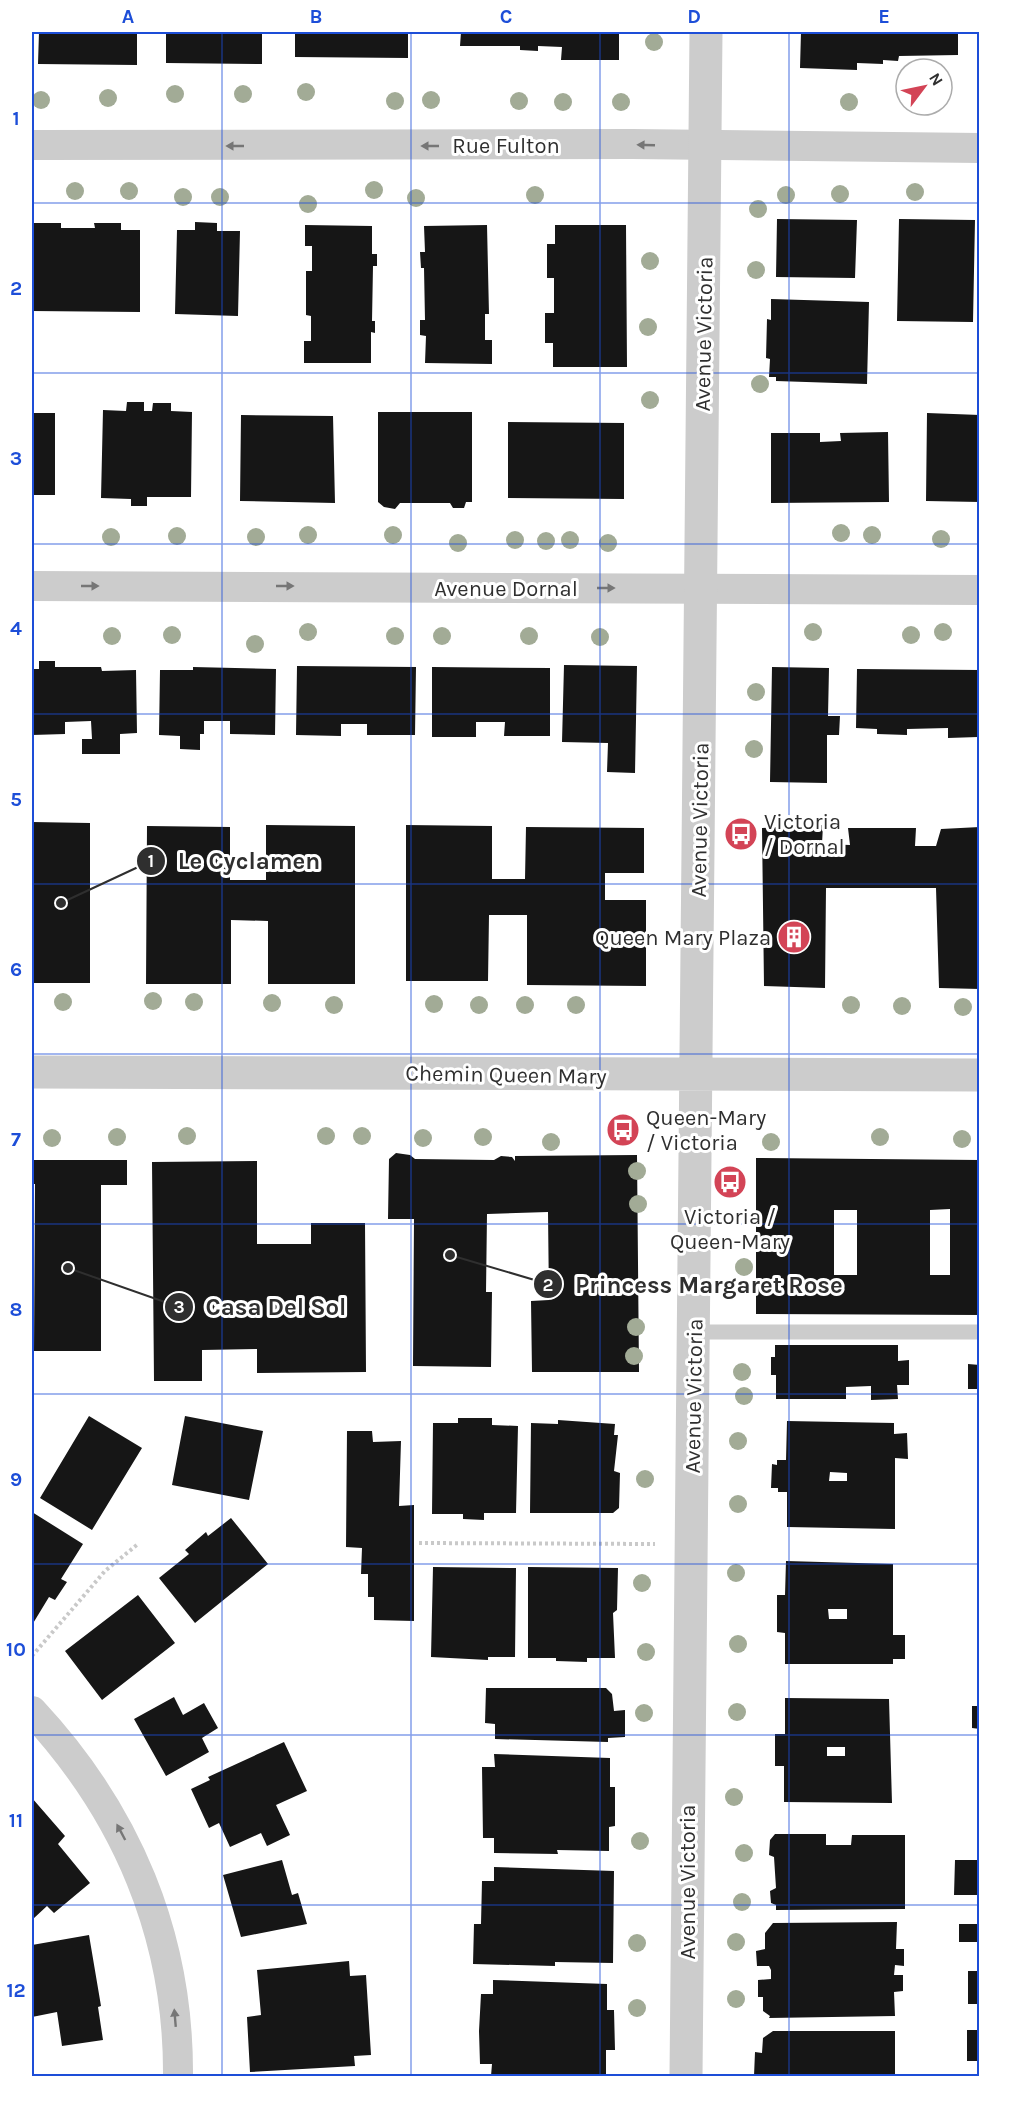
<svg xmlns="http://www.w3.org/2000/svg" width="1011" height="2108" viewBox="0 0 1011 2108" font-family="Karla,sans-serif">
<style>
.building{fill:#161616;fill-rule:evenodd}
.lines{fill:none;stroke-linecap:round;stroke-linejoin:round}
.path{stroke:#c9c9c9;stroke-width:4;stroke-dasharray:3 3;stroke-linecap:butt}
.service{stroke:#ccc;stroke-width:15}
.minor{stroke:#ccc;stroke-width:30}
.tertiary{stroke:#ccc;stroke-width:33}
.tree{fill:#a2ab96}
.oneway{fill:#767676}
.grid{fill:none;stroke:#1d4ed8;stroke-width:1.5;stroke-opacity:0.55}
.labels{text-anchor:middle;stroke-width:6;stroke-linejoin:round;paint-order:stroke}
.street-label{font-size:22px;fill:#2f2f2f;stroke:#fff}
.poi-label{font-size:22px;fill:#2f2f2f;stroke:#fff;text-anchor:start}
.leader{fill:none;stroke:#2f2f2f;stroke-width:2}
.callout-dot{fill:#2f2f2f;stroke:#fff;stroke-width:2}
.mark-label{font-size:18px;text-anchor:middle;font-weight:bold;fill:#fff}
.callout-label{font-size:24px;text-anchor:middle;font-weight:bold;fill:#2f2f2f;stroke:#fff;stroke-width:6;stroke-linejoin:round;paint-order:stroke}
.neatline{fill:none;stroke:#1d4ed8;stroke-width:2}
.grid-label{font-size:20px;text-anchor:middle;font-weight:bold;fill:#1d4ed8}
</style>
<rect width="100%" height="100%" fill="#fff"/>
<path class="building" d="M39 32H137V65L38 64Z
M166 32H262V64L166 63Z
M295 32H408V58L295 57Z
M461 32H619V60H561L562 47 538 46V51L520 50V46H460Z
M801 32H958V55L899 56 898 61 883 60V64L857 63V70L800 68Z
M777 219 857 220 855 278 776 277Z
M899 219 975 220 973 322 897 321Z
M195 222 217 223V231H240L238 316 175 314 177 230H195Z
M34 223H61V228H95L94 223H121V230H140V312L32 311Z
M305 225 372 226V254H377V266H373L372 321H375V333L371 332V363H304V341H311V316L306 315V271H312V246H305Z
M487 225 489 314H485V340H492V364L425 363 426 336 420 335V320H425L424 268H421L420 252H425L424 226Z
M555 225H626L627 367H553V343H545V313H554V278H547V244H555Z
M771 299 869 302 867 384 776 381V377H769L770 359 766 358 767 319 771 320Z
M127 402H144V411H152L153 403H171V411L192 412 191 497H147V506H131V499L101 498 103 410 126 411Z
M378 412H472V502H466L464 508H453L450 503H400L395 509 384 507 378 502Z
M32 413H55V495H32Z
M927 413 980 415V502L926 501Z
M241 415 333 416 335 503 240 501Z
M508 422 624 423V499L508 498Z
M888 432 889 502 771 503V433H820V442L841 441 840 433Z
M39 661H55V667H101L102 671 136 670 137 733 120 734V754H82V739H92L91 721 65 722V734L32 735V669H39Z
M564 665 637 666 635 773 607 772 608 743 562 742Z
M297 666 416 667 415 735H367V724H341V736L296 735Z
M193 667 276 669 275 735 230 734V721H204V734H200V750L180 749V736L159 735 160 670H193Z
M432 667 550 668V736H504L505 722H476V737H432Z
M772 667 829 668 828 716H840L839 735H827V783L770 782Z
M857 669 980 670 978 737 948 738V728L907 729V735L877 734V729L856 728Z
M32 822 90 823V983H32Z
M266 825 355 826V984H268V921L231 920V984H146L147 826 230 827V880H266Z
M406 825 492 826V879H525L526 827 644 828V873H605V900H646V986L527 985V915H489L488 981H406Z
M823 825 822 844 850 845 848 828H916L915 846H936L941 829 980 827V989L939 988 936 888H826L825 988 764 986 762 828Z
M396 1153 410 1155 415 1159 494 1160 501 1156 512 1157 515 1161V1156L637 1155 639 1372H532L531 1301 549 1300 548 1212 487 1214 486 1292H492L491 1367 413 1366 414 1219H388L389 1159Z
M756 1158 980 1160V1315L756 1314ZM950 1209V1275H930V1210ZM834 1210H857V1275H834Z
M32 1160H127V1185H101V1351H34L35 1184H32Z
M257 1161V1244H311V1223H365L366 1372 257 1373V1349L202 1350V1381H154L152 1162Z
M775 1345H898V1361L909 1360V1385H897L898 1399 871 1400V1386L846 1387V1399H776V1375H771V1357H775Z
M968 1364 980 1365V1389H968Z
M89 1416 142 1448 92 1530 40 1498Z
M185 1416 263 1431 249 1500 172 1485Z
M458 1418H492V1425L518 1426 516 1513H484V1520L463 1519V1514H432L433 1423H458Z
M558 1420 615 1424 614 1435H618L614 1471 620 1473 619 1508 613 1513H530L531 1423 558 1424Z
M787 1421 894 1423V1434L907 1433 908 1459 895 1458V1529L787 1527V1492H778V1488H771L772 1464 777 1465V1460H786ZM830 1472 847 1473V1481H829Z
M347 1431H372L373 1442 401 1441 399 1506 414 1505V1621L374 1620V1597H368V1574H361L362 1548 346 1547Z
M32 1512 83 1544 61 1579 67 1582 55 1600 49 1597 32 1625Z
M231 1518 268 1564 195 1623 159 1578 189 1554 185 1550 206 1532 208 1536Z
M786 1561 893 1564V1635H905V1659H893V1664H785V1633L777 1632V1595H785ZM828 1609H847V1619H829Z
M433 1567 516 1568 515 1657H488V1660L431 1657Z
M528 1567 618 1568 617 1610 613 1613 615 1658H587V1662L556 1661V1658H528Z
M138 1595 175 1643 102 1700 65 1651Z
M486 1688H606L612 1694 614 1711 625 1710V1737L608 1738V1742L495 1739V1724L485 1723Z
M174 1697 183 1715 204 1703 218 1728 202 1738 209 1752 166 1776 134 1719Z
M785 1698 889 1699 892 1803 784 1802V1766H775V1734H785ZM827 1747H845V1756H827Z
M972 1706H980V1729L972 1728Z
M284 1742 307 1791 276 1805 290 1835 267 1846 261 1833 230 1847 219 1823 209 1828 191 1789 210 1780 208 1777Z
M494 1754 610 1758V1787H615V1826L609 1827V1851L557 1850 558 1854 494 1853V1838H483L482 1767H495Z
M32 1798 65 1836 58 1844 90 1883 54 1913 47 1906 33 1919Z
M775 1834H826V1845H851L852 1835H905V1909L776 1910V1905L771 1903 770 1891 776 1888 774 1857 769 1855 770 1840Z
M282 1860 292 1895 298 1893 307 1924 241 1937 223 1875Z
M955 1860H980V1895H954Z
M494 1867 614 1871 613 1963 555 1962V1966L473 1964 474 1924H481L482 1881H494Z
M897 1922 896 1949H904V1966L895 1965 894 1975H903V1991L894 1992 895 2016 769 2018 770 2016 763 2011V1997H758V1980L771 1979V1970L769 1966H757L756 1951 765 1949V1933L773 1923Z
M959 1924H980V1942H959Z
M89 1935 101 2006 98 2007 103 2040 62 2046 57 2012 32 2017V1945Z
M349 1961 350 1976 366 1975 371 2055 354 2056 355 2066 250 2072 247 2017 261 2015 257 1970Z
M968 1971H980V2004H968Z
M493 1980 607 1984V2010H614L615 2050H606V2076H491L492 2064H480L479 2031 481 1994H493Z
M967 2030H980V2061H967Z
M773 2031H895V2076H754L755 2052 762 2053 763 2038Z"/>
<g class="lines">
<path class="path" d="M419 1543 655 1544
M32 1656 105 1571 138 1544"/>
<path class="service" d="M693 1332H980"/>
<path class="minor" d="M32 145 632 144 980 148
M32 586 980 590
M32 1711C127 1813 179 1936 178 2076"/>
<path class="tertiary" d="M32 1072 980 1075
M686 2076 706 32"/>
</g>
<g class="tree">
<circle cx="654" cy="42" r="9"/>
<circle cx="306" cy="92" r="9"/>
<circle cx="175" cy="94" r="9"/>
<circle cx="243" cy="94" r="9"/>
<circle cx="108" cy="98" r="9"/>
<circle cx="41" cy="100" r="9"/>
<circle cx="431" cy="100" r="9"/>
<circle cx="395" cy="101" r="9"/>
<circle cx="519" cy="101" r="9"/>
<circle cx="563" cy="102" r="9"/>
<circle cx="621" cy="102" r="9"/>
<circle cx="849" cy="102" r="9"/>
<circle cx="374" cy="190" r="9"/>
<circle cx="75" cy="191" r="9"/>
<circle cx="129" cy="191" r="9"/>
<circle cx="915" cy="192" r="9"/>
<circle cx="840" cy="194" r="9"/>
<circle cx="535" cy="195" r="9"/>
<circle cx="786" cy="195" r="9"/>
<circle cx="183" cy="197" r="9"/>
<circle cx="220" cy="197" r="9"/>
<circle cx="416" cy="198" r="9"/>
<circle cx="308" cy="204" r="9"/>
<circle cx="758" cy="209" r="9"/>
<circle cx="650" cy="261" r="9"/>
<circle cx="756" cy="270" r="9"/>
<circle cx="648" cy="327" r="9"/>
<circle cx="760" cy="384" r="9"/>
<circle cx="650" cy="400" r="9"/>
<circle cx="841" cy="533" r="9"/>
<circle cx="308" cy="535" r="9"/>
<circle cx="393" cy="535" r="9"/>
<circle cx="872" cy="535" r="9"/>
<circle cx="177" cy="536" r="9"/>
<circle cx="111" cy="537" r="9"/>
<circle cx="256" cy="537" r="9"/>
<circle cx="941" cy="539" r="9"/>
<circle cx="515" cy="540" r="9"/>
<circle cx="570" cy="540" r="9"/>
<circle cx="546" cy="541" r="9"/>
<circle cx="458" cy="543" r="9"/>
<circle cx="608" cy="543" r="9"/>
<circle cx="308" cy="632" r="9"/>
<circle cx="813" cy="632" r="9"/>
<circle cx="943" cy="632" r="9"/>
<circle cx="172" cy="635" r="9"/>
<circle cx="911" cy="635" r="9"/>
<circle cx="112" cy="636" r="9"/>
<circle cx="395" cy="636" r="9"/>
<circle cx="442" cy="636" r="9"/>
<circle cx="529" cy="636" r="9"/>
<circle cx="600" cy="637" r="9"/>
<circle cx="255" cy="644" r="9"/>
<circle cx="756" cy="692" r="9"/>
<circle cx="754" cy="749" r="9"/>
<circle cx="153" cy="1001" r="9"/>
<circle cx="63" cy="1002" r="9"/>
<circle cx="194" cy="1002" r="9"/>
<circle cx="272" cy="1003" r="9"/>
<circle cx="434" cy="1004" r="9"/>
<circle cx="334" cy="1005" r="9"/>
<circle cx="479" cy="1005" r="9"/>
<circle cx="525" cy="1005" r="9"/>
<circle cx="576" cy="1005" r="9"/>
<circle cx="851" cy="1005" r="9"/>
<circle cx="902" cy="1006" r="9"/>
<circle cx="963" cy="1007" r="9"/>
<circle cx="187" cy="1136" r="9"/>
<circle cx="326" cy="1136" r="9"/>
<circle cx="362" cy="1136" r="9"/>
<circle cx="117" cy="1137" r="9"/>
<circle cx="483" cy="1137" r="9"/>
<circle cx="880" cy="1137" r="9"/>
<circle cx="52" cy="1138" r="9"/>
<circle cx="423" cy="1138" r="9"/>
<circle cx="962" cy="1139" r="9"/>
<circle cx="551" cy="1142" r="9"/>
<circle cx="771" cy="1142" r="9"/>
<circle cx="637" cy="1171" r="9"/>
<circle cx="638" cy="1204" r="9"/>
<circle cx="744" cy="1267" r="9"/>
<circle cx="636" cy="1327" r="9"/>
<circle cx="634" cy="1356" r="9"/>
<circle cx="742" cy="1372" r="9"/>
<circle cx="744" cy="1396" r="9"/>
<circle cx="738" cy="1441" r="9"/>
<circle cx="645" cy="1479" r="9"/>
<circle cx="738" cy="1504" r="9"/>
<circle cx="736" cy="1573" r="9"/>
<circle cx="642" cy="1583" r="9"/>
<circle cx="738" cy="1644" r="9"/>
<circle cx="646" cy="1652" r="9"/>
<circle cx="737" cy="1712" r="9"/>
<circle cx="644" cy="1713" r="9"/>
<circle cx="734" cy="1797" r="9"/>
<circle cx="640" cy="1841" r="9"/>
<circle cx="744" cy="1853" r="9"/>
<circle cx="742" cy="1902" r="9"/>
<circle cx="736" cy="1942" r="9"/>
<circle cx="637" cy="1943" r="9"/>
<circle cx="736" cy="1999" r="9"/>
<circle cx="637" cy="2008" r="9"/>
</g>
<defs><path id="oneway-solid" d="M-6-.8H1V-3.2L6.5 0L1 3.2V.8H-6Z" transform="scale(1.5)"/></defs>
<g class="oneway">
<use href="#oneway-solid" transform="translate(646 145) rotate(-178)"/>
<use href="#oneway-solid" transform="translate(235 146) rotate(180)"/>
<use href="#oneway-solid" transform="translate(430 146) rotate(180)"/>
<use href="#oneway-solid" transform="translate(90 586)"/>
<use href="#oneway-solid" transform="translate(285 586)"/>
<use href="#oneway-solid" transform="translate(606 588)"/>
<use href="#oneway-solid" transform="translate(121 1832) rotate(-118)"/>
<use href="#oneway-solid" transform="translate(175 2018) rotate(-95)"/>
</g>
<path class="grid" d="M222 32V2076M411 32V2076M600 32V2076M789 32V2076M32 203H980M32 373H980M32 544H980M32 714H980M32 884H980M32 1054H980M32 1224H980M32 1394H980M32 1564H980M32 1735H980M32 1905H980"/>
<defs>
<g id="bus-disc" transform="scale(1.725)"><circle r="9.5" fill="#d34456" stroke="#fff"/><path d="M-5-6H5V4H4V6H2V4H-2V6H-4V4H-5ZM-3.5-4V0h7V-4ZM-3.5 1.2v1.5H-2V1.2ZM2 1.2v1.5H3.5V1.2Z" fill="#fff"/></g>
<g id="building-disc" transform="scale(1.725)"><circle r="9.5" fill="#d34456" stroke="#fff"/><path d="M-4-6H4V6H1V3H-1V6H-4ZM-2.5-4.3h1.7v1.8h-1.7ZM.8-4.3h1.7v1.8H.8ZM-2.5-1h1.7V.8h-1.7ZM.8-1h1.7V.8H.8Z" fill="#fff"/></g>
</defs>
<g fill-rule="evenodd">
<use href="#bus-disc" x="741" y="834"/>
<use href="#building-disc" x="794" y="937"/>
<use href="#bus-disc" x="623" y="1130"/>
<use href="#bus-disc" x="730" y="1182"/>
</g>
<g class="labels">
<g class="street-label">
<text x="506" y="153">Rue Fulton</text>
<text transform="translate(703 334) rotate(-89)" y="8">Avenue Victoria</text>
<text x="506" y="596">Avenue Dornal</text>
<text transform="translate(699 820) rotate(-89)" y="8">Avenue Victoria</text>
<text transform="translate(506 1074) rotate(1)" y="8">Chemin Queen Mary</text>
<text transform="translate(693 1396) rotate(-89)" y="8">Avenue Victoria</text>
<text transform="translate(687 1882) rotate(-90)" y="8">Avenue Victoria</text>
</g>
<g class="poi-label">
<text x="764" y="829">Victoria<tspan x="764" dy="25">/ Dornal</tspan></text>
<text x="771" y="945" text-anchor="end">Queen Mary Plaza</text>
<text x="646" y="1125">Queen-Mary<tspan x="646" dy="25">/ Victoria</tspan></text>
<text x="730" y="1224" text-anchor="middle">Victoria /<tspan x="730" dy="25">Queen-Mary</tspan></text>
</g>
</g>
<path class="leader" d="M61 903L151 861M450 1255L548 1284M68 1268L179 1307"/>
<g class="callout-dot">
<circle cx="61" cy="903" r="6"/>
<circle cx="450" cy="1255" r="6"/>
<circle cx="68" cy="1268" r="6"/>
<circle cx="151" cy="861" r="15"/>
<circle cx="548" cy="1284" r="15"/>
<circle cx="179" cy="1307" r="15"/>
</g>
<g class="mark-label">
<text x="151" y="867">1</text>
<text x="548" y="1291">2</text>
<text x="179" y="1313">3</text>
</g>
<g class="callout-label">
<text x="249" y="869">Le Cyclamen</text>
<text x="709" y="1293">Princess Margaret Rose</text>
<text x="276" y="1315">Casa Del Sol</text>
</g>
<rect width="1011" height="2108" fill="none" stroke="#ffffff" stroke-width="66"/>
<g transform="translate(924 87) rotate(58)"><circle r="28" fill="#ffffff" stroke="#acacac" stroke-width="1.5"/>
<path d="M0-4.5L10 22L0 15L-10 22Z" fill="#d34456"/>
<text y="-9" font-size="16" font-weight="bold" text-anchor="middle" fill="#2f2f2f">N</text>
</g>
<rect x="33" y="33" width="945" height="2042" class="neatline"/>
<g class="grid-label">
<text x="128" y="23">A</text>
<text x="316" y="23">B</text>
<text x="506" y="23">C</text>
<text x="694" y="23">D</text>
<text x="884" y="23">E</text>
<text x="16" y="125">1</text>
<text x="16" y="295">2</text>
<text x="16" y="465">3</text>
<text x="16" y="635">4</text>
<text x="16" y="806">5</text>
<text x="16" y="976">6</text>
<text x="16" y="1146">7</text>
<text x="16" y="1316">8</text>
<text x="16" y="1486">9</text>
<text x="16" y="1656">10</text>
<text x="16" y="1827">11</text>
<text x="16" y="1997">12</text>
</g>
</svg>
